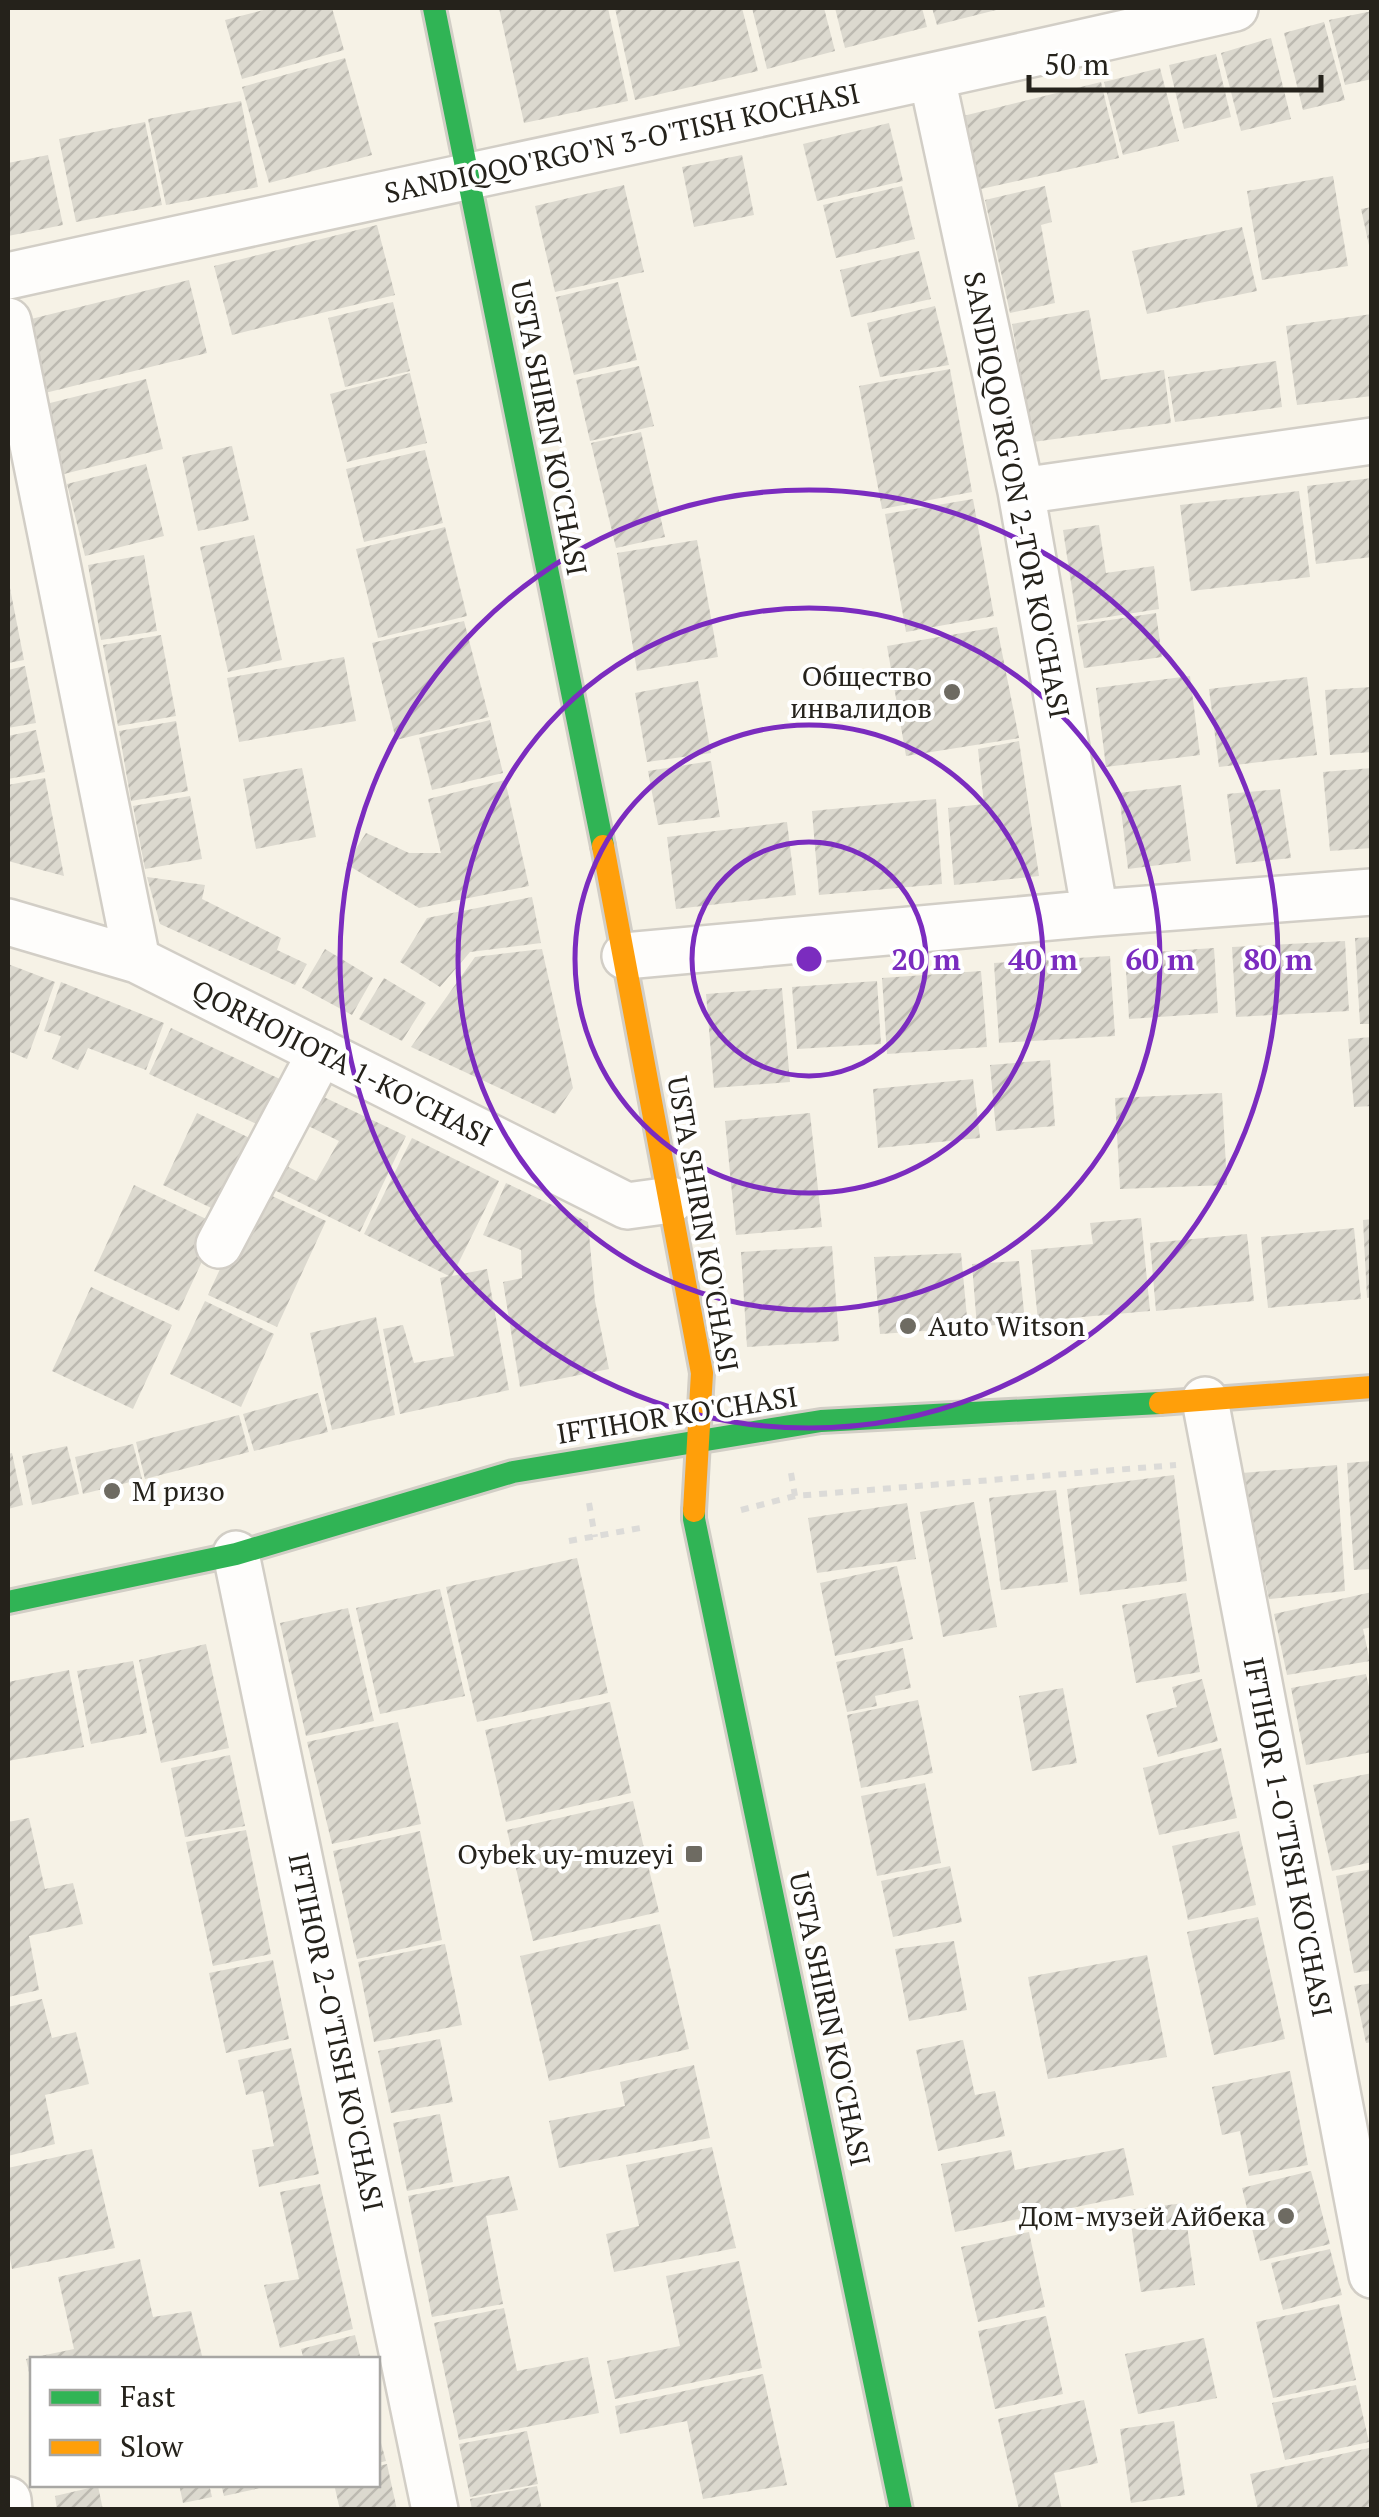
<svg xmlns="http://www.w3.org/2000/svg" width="1379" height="2517" viewBox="0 0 1379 2517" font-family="'PT Serif',serif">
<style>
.building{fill:url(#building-hatch)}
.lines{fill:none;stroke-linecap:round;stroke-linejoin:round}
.street-casing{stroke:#d2cec6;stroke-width:50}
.fast-casing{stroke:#d2cec6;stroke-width:28}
.slow-casing{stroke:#d2cec6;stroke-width:28}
.path{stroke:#dcdbd8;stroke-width:6;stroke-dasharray:8 8;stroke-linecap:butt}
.street{stroke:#fefdfb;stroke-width:45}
.fast{stroke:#30b455;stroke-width:22}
.slow{stroke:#ff9f0a;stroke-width:22}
.ring{fill:none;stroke:#7b2cbf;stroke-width:5}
.poi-dot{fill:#6e6b62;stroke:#fff;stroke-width:4}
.labels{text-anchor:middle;stroke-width:8;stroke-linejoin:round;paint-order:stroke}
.street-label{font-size:28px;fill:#25221b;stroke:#fff}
.poi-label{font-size:28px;fill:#25221b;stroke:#fff;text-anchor:end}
.centre{fill:#7b2cbf;stroke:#fff;stroke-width:5}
.ring-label{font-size:30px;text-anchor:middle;font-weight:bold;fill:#7b2cbf;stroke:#fff;stroke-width:8;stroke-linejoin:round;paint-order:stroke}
</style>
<defs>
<pattern id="building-hatch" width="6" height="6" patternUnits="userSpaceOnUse" patternTransform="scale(2.5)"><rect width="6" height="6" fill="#dcd9cf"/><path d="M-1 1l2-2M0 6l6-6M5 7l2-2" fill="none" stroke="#bdbab1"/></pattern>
</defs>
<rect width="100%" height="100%" fill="#f6f2e6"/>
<path class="building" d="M271 8H332L344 50 242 79 225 20Z
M499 8H608L628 101 524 123Z
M615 8H742L758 71 635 100Z
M752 8H824L835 51 767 69Z
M835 8H922L927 27 845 48Z
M932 8H1000V9L937 25Z
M1372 11V79L1345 85 1329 20Z
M1324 22 1345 100 1303 110 1284 33Z
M1271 38 1291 119 1241 131 1221 53Z
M1216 54 1231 117 1184 129 1169 65Z
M345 58 372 155 269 183 242 87Z
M1160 68 1179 141 1123 155 1104 82Z
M1101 82 1119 158 981 189 963 116Z
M241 101 258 187 166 205 148 119Z
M145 122 162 205 76 222 59 139Z
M889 123 903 181 817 201 803 144Z
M48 155 63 225 8 236V163Z
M742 155 754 215 694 227 682 167Z
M1333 176 1348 266 1262 280 1247 191Z
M624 185 644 272 555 292 535 206Z
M902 186 915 239 836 258 823 205Z
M1045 186 1052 222 1041 225 1055 303 1010 313 985 200Z
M1372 207V250H1370L1361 209Z
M377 225 395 295 232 335 214 266Z
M1242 227 1257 291 1147 314 1132 251Z
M919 251 931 299 851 317 840 270Z
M189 280 207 353 45 393 27 320Z
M618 282 637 360 574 375 556 297Z
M393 302 410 371 345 387 328 318Z
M935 306 949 365 880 377 867 323Z
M1089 310 1101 380 1164 370 1171 423 1033 442 1012 324Z
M1372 314V396L1297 405 1286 326Z
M1276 361 1282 407 1175 422 1168 377Z
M639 366 654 426 590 441 576 380Z
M950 369 972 492 882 509 859 386Z
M410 373 427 443 347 462 330 394Z
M146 379 163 449 64 474 46 404Z
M641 432 665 537 616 548 591 443Z
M232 446 249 520 198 531 182 457Z
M425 450 443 523 364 542 346 469Z
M146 464 164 536 85 556 67 484Z
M1372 478V557L1316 564 1307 486Z
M1299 491 1310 577 1191 591 1180 505Z
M973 499 994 616 906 632 885 514Z
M1099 525 1106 573 1154 566 1159 609 1077 622 1063 530Z
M445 527 467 616 378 638 356 549Z
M254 535 282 660 228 672 200 547Z
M697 540 718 657 637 671 617 553Z
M144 555 157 631 101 640 88 565Z
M9 583 24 660 8 663V584Z
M1156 613 1162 657 1084 668 1077 625Z
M464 621 489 717 396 740 372 643Z
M997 627 1019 738 906 756 887 646Z
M161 635 176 716 118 726 103 645Z
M344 657 356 721 239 742 227 678Z
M25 666 36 723 8 728V670Z
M1190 676 1200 755 1106 767 1096 688Z
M1307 677 1317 755 1219 767 1209 689Z
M698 681 711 753 647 762 635 693Z
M1372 687V752L1330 755 1325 690Z
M490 720 503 773 432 790 419 738Z
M176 721 188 791 131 801 119 731Z
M36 730 45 772 8 779V736Z
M1019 741 1039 876 954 885 948 808 984 804 978 749Z
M711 761 720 817 658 825 648 771Z
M302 768 316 837 256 849 243 779Z
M1372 768V848L1330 851 1323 772Z
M45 778 64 876 8 861V785Z
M505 780 529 886 419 908 346 864 366 833 409 853H441L428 799Z
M1181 785 1191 861 1128 869 1119 793Z
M1280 789 1291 858 1236 864 1227 794Z
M190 796 202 859 145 869 133 806Z
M936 799 942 884 819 895 812 811Z
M787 822 796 895 676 909 667 837Z
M147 877 205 885 202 899 281 938 277 950 307 964 295 985 160 924Z
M532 897 541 943 470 952 440 987 400 962 427 918Z
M1372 937V1024H1360L1355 938Z
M1345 941 1349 1011 1236 1017 1232 947Z
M1214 948 1218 1013 1129 1019 1125 954Z
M325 949 373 978 352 1015 302 988Z
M542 949 573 1088 555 1114 411 1047 475 957Z
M1110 956 1115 1036 999 1043 994 963Z
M8 964 55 982 27 1059 8 1051Z
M981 971 987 1047 887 1054 882 978Z
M384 978 426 1003 402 1041 359 1019Z
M877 981 881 1044 797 1049 792 987Z
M61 982 164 1023 146 1070 88 1048 78 1070 52 1059 61 1036 44 1031Z
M782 988 790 1082 714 1088 706 994Z
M171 1028 282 1080 261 1126 149 1074Z
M1372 1037V1106L1354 1107 1348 1039Z
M1050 1060 1055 1126 996 1131 990 1065Z
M973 1079 980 1138 878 1148 873 1089Z
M311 1091 406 1136 360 1232 260 1183 273 1159 316 1181 339 1141 296 1120Z
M1222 1093 1227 1185 1120 1189 1115 1098Z
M197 1113 258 1142 224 1214 163 1185Z
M810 1113 822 1227 736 1235 725 1121Z
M412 1138 499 1181 452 1276 487 1269 509 1390 400 1414 383 1329 403 1325 414 1363 454 1356 440 1278 449 1276 364 1234Z
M506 1183 588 1222 595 1301 609 1369 520 1387 503 1282 522 1278 521 1250 483 1235Z
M134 1185 219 1225 179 1311 94 1271Z
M257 1189 326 1221 277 1327 208 1295Z
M1141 1218 1150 1311 1038 1321 1031 1250 1093 1244 1090 1223Z
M1372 1219V1297L1367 1298 1363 1220Z
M1354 1228 1361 1299 1268 1308 1261 1237Z
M1247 1234 1254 1301 1156 1311 1150 1243Z
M832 1246 839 1341 747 1347 741 1252Z
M961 1253 968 1328 880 1334 874 1257Z
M1019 1261 1025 1322 977 1327 972 1264Z
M91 1287 172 1325 133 1409 52 1371Z
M205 1301 274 1334 241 1407 170 1374Z
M376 1317 395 1415 332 1430 310 1333Z
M318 1393 328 1432 254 1451 243 1414Z
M239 1415 249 1452 145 1479 136 1442Z
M133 1444 142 1479 83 1494 75 1457Z
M67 1446 79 1494 32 1505 22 1456Z
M12 1453 23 1505 8 1509V1454Z
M1372 1461V1569L1354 1570 1347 1463Z
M1337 1465 1345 1591 1269 1599 1242 1473Z
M1174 1475 1187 1581 1080 1595 1067 1489Z
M1056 1490 1068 1582 1001 1590 989 1498Z
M974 1502 997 1627 943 1637 920 1512Z
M907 1503 916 1559 817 1573 808 1518Z
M577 1558 608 1693 477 1722 446 1587Z
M897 1566 913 1639 835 1656 820 1583Z
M440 1589 465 1696 380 1714 356 1608Z
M1372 1592V1627L1363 1629 1370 1661 1287 1675 1274 1614Z
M1186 1593 1200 1672 1136 1683 1122 1605Z
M348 1608 374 1721 306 1736 280 1623Z
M206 1644 229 1748 161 1763 139 1660Z
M903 1648 911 1688 875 1696 877 1706 847 1712 836 1662Z
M133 1661 147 1733 91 1744 77 1671Z
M69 1670 84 1747 8 1761V1682Z
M1366 1674 1372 1700V1752L1306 1765 1291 1688Z
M1202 1679 1218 1741 1158 1757 1146 1715 1177 1707 1172 1687Z
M1063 1688 1077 1763 1032 1771 1019 1696Z
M918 1700 933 1773 861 1788 847 1715Z
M610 1702 631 1793 506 1822 485 1730Z
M398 1722 421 1824 332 1844 307 1742Z
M1221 1748 1237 1818 1159 1835 1143 1768Z
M230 1755 245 1826 185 1837 171 1768Z
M1372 1773V1862L1332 1871 1313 1785Z
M925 1783 941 1863 877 1876 861 1796Z
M633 1801 659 1912 533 1941 507 1830Z
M29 1818 45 1889 73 1883 83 1924 29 1936 39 1990 8 1997V1822Z
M246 1830 271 1954 213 1966 186 1842Z
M420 1831 442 1940 357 1959 333 1851Z
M1239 1831 1256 1905 1188 1920 1172 1846Z
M950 1866 962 1922 893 1937 881 1881Z
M1372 1869V1970L1354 1973 1336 1876Z
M1258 1917 1285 2039 1214 2055 1187 1932Z
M660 1924 689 2049 549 2081 520 1956Z
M954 1941 967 2010 909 2021 895 1949Z
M445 1944 462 2025 374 2042 358 1962Z
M1147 1955 1167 2057 1048 2079 1028 1977Z
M273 1960 289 2039 226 2053 209 1973Z
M1372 1983V2042L1366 2043 1354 1986Z
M42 1999 52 2038 76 2032 89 2084 45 2095 55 2144 8 2156V2007Z
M440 2039 453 2102 391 2113 378 2051Z
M963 2040 975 2095 995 2091 1005 2136 938 2151 916 2050Z
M291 2048 319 2174 259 2187 252 2150 274 2146 263 2091 246 2095 238 2060Z
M694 2065 710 2138 559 2168 549 2121 625 2106 620 2082Z
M1290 2071 1308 2165 1249 2176 1240 2131 1222 2135 1212 2087Z
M440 2114 453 2182 407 2191 393 2123Z
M712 2147 736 2248 614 2272 606 2234 639 2226 626 2165Z
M1124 2148 1134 2195 955 2232 941 2164 1011 2150 1015 2170Z
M92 2149 115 2248 12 2269 8 2248V2168Z
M1311 2171 1330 2244 1260 2261 1242 2188Z
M509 2176 518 2210 486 2216 503 2304 432 2317 408 2196Z
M320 2184 353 2329 280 2348 264 2285 299 2279 280 2192Z
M1184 2203 1195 2285 1141 2292 1129 2210Z
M1029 2232 1045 2307 978 2322 961 2247Z
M1330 2249 1342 2295 1283 2310 1271 2263Z
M140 2259 153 2317 191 2311 203 2360H32L31 2381 26 2359 74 2349 58 2277Z
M739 2261 762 2368 615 2399 607 2361 680 2346 666 2276Z
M1339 2304 1356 2380 1273 2398 1256 2322Z
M504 2308 517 2371 588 2357 599 2413 459 2440 434 2323Z
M1046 2316 1063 2394 995 2409 978 2331Z
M355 2335 361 2360H304L301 2349Z
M1204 2338 1217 2398 1138 2414 1125 2354Z
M763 2374 787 2485 703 2499 687 2421 620 2434 615 2406Z
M1356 2385 1369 2442 1285 2460 1272 2403Z
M1084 2400 1098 2463 1054 2473 1062 2510H1019L998 2419Z
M1174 2421 1185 2495 1131 2503 1120 2429Z
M527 2431 538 2484 470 2497 459 2444Z
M378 2432 386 2461 378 2463Z
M1369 2448 1372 2460V2510H1258L1250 2474Z
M387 2464 397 2510H340L334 2484H378V2466Z
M179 2484H209L212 2497 183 2503Z
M221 2484H268L269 2486 224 2496Z
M98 2486 103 2510H57L55 2496Z
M537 2486 542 2510H472L470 2499Z"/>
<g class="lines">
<g class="street-casing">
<path id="street" d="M932 78 1021 491 1095 913
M8 276C417 186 827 102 1235 8
M8 321 137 960
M1021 491 1372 441
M8 922 137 960 627 1206 671 1200
M625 956 1095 913 1372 892
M219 1245 321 1052
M1205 1400 1372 2275
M236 1554 435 2510
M8 2500 9 2510"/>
</g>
<g class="fast-casing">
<path id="fast" d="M434 8 603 846
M694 1511V1519L901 2510
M8 1602 236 1554 513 1472 821 1421 1160 1403"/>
</g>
<g class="slow-casing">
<path id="slow" d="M603 846 702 1373 694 1511
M1160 1403 1372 1387"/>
</g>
<path class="path" d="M791 1473 795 1496
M589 1503 595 1537
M741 1510 795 1496 1176 1465
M569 1541 646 1527"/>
<use href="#street" class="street"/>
<use href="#fast" class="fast"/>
<use href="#slow" class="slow"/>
</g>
<g class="ring">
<circle cx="809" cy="959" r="117"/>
<circle cx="809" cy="959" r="234"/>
<circle cx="809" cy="959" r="351"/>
<circle cx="809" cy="959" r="469"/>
</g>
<g class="poi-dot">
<circle cx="952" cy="692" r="10"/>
<circle cx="908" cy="1326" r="10"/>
<circle cx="112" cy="1491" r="10"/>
<rect x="684" y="1844" width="20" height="20" rx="5"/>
<circle cx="1286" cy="2216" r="10"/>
</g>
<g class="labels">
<g class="street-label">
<text transform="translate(622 143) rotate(-12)" y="10">SANDIQQO'RGO'N 3-O'TISH KOCHASI</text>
<text transform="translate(549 428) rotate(79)" y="10">USTA SHIRIN KO'CHASI</text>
<text transform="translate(1017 495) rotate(79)" y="10">SANDIQQO'RG'ON 2-TOR KO'CHASI</text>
<text transform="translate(342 1063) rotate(27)" y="10">QORHOJIOTA 1-KO'CHASI</text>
<text transform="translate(703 1224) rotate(80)" y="10">USTA SHIRIN KO'CHASI</text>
<text transform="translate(677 1415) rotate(-9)" y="10">IFTIHOR KO'CHASI</text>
<text transform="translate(1288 1837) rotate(79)" y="10">IFTIHOR 1-O'TISH KO'CHASI</text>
<text transform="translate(830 2019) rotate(78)" y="10">USTA SHIRIN KO'CHASI</text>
<text transform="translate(336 2032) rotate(78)" y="10">IFTIHOR 2-O'TISH KO'CHASI</text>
</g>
<g class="poi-label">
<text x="932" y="686">Общество<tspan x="932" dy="32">инвалидов</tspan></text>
<text x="928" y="1336" text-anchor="start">Auto Witson</text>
<text x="132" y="1501" text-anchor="start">М ризо</text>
<text x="674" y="1864">Oybek uy-muzeyi</text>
<text x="1266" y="2226">Дом-музей Айбека</text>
</g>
</g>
<circle cx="809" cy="959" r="15" class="centre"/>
<g class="ring-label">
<text x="926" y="970">20 m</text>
<text x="1043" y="970">40 m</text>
<text x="1160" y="970">60 m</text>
<text x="1278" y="970">80 m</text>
</g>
<rect width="1379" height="2517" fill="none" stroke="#25221b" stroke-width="20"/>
<rect x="30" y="2357" width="350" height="130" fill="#ffffff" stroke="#a8a7a4" stroke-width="2.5"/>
<rect x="50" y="2390" width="50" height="15" fill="#30b455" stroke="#a8a7a4" stroke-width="2.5"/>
<text x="120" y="2407" font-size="30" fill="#25221b">Fast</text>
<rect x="50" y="2440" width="50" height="15" fill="#ff9f0a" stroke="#a8a7a4" stroke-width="2.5"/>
<text x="120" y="2457" font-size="30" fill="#25221b">Slow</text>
<path d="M1029 75v15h292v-15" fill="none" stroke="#25221b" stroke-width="5"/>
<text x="1044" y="75" font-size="30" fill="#25221b" stroke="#ffffff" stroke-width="8" paint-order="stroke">50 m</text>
</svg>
